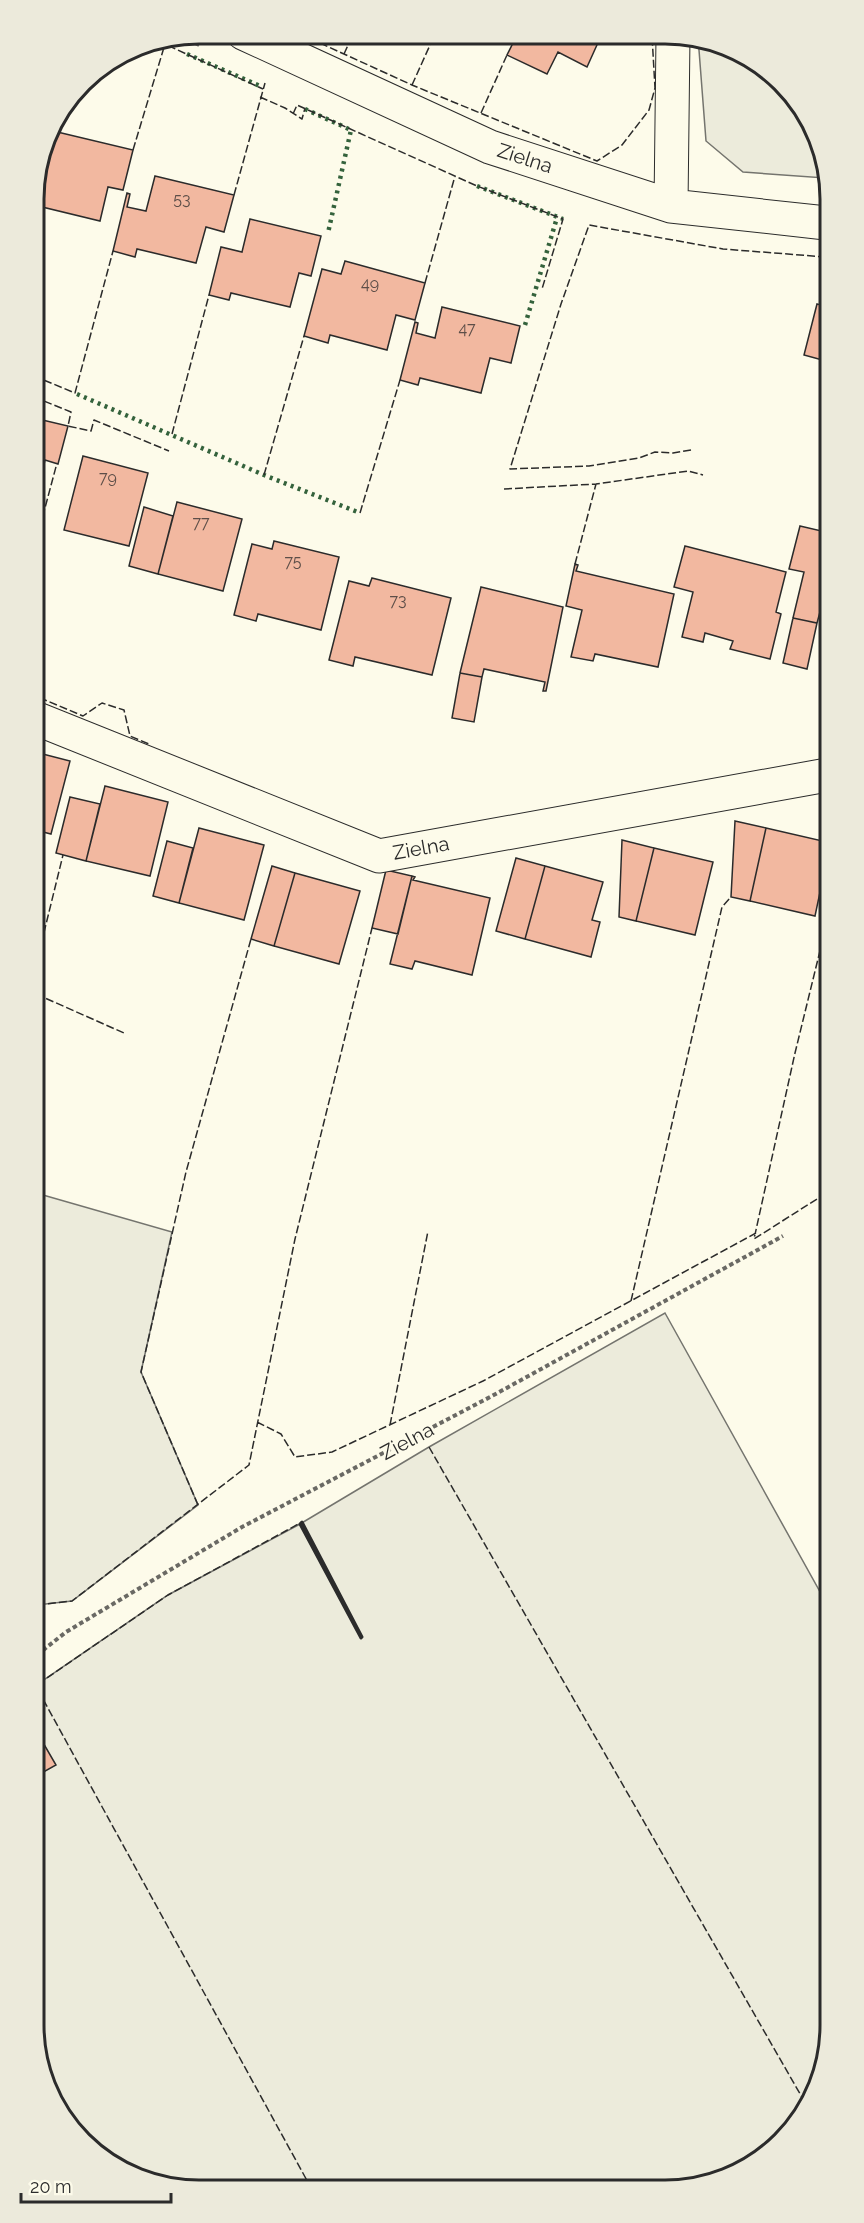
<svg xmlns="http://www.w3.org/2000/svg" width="864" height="2223" viewBox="0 0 864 2223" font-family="Raleway,sans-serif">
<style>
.green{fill:#ecebdb;stroke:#74746e;stroke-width:1.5}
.building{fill:#f2b8a0;stroke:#2b2b2b;stroke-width:1.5}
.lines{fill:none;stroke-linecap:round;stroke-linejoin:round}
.minor-casing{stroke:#2b2b2b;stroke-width:35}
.path{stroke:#6a6964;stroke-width:4;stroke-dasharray:4.5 3;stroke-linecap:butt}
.minor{stroke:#fdfbea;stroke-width:33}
.hedge{stroke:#34623c;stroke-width:4.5;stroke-dasharray:3 4.5;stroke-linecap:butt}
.fence{stroke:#2b2b2b;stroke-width:1.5;stroke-dasharray:8 3;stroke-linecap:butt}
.wall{stroke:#2b2b2b;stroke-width:3}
.labels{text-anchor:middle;stroke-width:4.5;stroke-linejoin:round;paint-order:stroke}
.number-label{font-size:16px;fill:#5d4e48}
.street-label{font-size:20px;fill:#2b2b2b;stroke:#fdfbea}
.rim{fill:none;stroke:#2b2b2b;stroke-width:3}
</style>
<rect width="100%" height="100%" fill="#fdfbea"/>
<path class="green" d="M698 37 782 81 825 156V178L743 172 706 141Z
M36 1193 172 1232 141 1372 198 1505 72 1601 37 1605Z
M665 1313 829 1608 831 2035 818 2087 790 2133 708 2184 167 2187 89 2149 39 2067 38 1684 168 1595 300 1524 429 1447Z"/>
<path class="building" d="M474 35H495L485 40Z
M517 35 601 36 587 67 558 52 547 74 507 55Z
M49 130 133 150 123 190 108 187 100 221 42 207 39 220 33 219V188Z
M155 176 234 195 224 232 206 227 196 263 137 249 135 257 113 251 127 193 130 194 127 207 146 211Z
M250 219 321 236 311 276 299 273 290 307 231 293 229 300 209 295 221 247 242 252Z
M345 261 425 283 415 320 396 315 387 350 330 335 328 343 304 336 322 269 341 274Z
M817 304 826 306V361L804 355Z
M442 307 520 326 511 363 490 358 481 393 420 378 418 385 400 380 415 322 418 323 416 333 435 338Z
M34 418 68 426 58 464 45 460 35 504Z
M83 456 148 473 129 546 64 530Z
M177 502 242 519 223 591 158 574Z
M144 507 173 516 158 574 129 566Z
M800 526 826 532 827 614 820 612 817 623 793 618 804 572 789 569Z
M274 541 339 557 321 630 258 614 256 621 234 615 252 544 272 549Z
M685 546 786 572 776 612 781 614 770 659 730 649 733 641 705 633 703 642 682 637 693 592 674 587Z
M575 564 578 565 576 571 674 594 658 667 595 654 593 661 571 657 582 610 566 606Z
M372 578 451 598 432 675 355 657 353 666 329 660 349 581 369 586Z
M481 587 563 607 546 691H543L545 682 484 669 482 677 460 673Z
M793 618 817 623 807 669 783 663Z
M460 673 482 677 474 722 452 718Z
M35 752 70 761 51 834 35 830Z
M105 786 168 802 150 876 86 861Z
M70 797 100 804 86 861 56 853Z
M735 821 766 828 750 901 731 897Z
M199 828 264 845 244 920 179 903Z
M766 828 827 842V859L815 916 750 901Z
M622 840 654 848 636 921 619 917Z
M167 841 193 848 179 903 153 896Z
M654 848 713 862 695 935 636 921Z
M516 858 545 866 525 939 496 931Z
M272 866 295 873 274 946 251 939Z
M545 866 603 882 592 920 600 922 591 957 525 939Z
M386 870 412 876 398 934 372 928Z
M295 873 360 891 339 964 274 946Z
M412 876 415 877 413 880 490 898 472 975 415 961 412 969 390 964Z
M38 1734 56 1765 40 1774 38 1769Z"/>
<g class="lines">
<g class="minor-casing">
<path id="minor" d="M243 33 490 147 671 206 826 223
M671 206 673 36
M35 718 379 856 827 775"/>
</g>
<path class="path" d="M182 36 201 46
M37 1655 66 1632 242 1527 492 1396 783 1236"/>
<use href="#minor" class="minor"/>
<path class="hedge" d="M187 54 260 86
M305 109 351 130 328 233
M477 186 563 219
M525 325 556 221
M77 394 264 475 360 513"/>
<path class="fence" d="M300 34 412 85 597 161 622 145 649 110 655 88 652 36
M158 41 263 89
M344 54 353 34
M412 85 435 34
M260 97 285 108 302 119 305 108
M481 113 507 55
M293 114 297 105 477 186 563 219 542 289
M133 150 165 44
M234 195 265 83
M425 283 455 176
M34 376 75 393 113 251
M34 397 71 412 68 426 91 431 94 420 169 451
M172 434 209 295
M691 450 673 453 655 452 639 458 589 466 510 469 561 304 589 225 723 249 826 257
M264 475 304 336
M504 489 596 484 688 471 703 475
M360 513 400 380
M34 549 57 463
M575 564 596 484
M35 688 38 697 83 716 102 703 124 710 130 736 149 744
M828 918 795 1053 754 1239 828 1192
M36 965 63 855
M36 994 124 1033
M631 1301 722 907 731 897
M257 1422 281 1434 295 1457 332 1452 483 1381 756 1233
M390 1425 428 1231
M429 1447 807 2106
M198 1505 141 1372 186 1172 251 939
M37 1605 72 1601 249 1465 295 1239 372 928
M38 1684 168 1595 302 1522
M38 1690 310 2186"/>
<path class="wall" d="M302 1522 362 1637 361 1638 300 1524Z"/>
</g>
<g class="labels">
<g class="number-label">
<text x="182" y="205">53</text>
<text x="370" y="289">49</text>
<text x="467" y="334">47</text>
<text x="108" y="483">79</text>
<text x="201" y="528">77</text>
<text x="293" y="567">75</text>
<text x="398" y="606">73</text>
</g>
<g class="street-label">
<text transform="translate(525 158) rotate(18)" y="7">Zielna</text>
<text transform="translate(421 848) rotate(-10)" y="7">Zielna</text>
<text transform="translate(407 1441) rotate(-28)" y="7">Zielna</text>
</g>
</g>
<path d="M0 0H864V2223H0ZM199 44H665A155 155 0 0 1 820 199V2025A155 155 0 0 1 665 2180H199A155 155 0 0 1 44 2025V199A155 155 0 0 1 199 44Z" fill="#eceadb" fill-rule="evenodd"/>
<path class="rim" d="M199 44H665A155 155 0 0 1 820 199V2025A155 155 0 0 1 665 2180H199A155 155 0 0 1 44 2025V199A155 155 0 0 1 199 44Z"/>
<path d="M21 2193v9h150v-9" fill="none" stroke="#2b2b2b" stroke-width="3"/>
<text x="30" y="2193" font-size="18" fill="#2b2b2b" stroke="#fdfbea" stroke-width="4.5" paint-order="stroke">20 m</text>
</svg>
